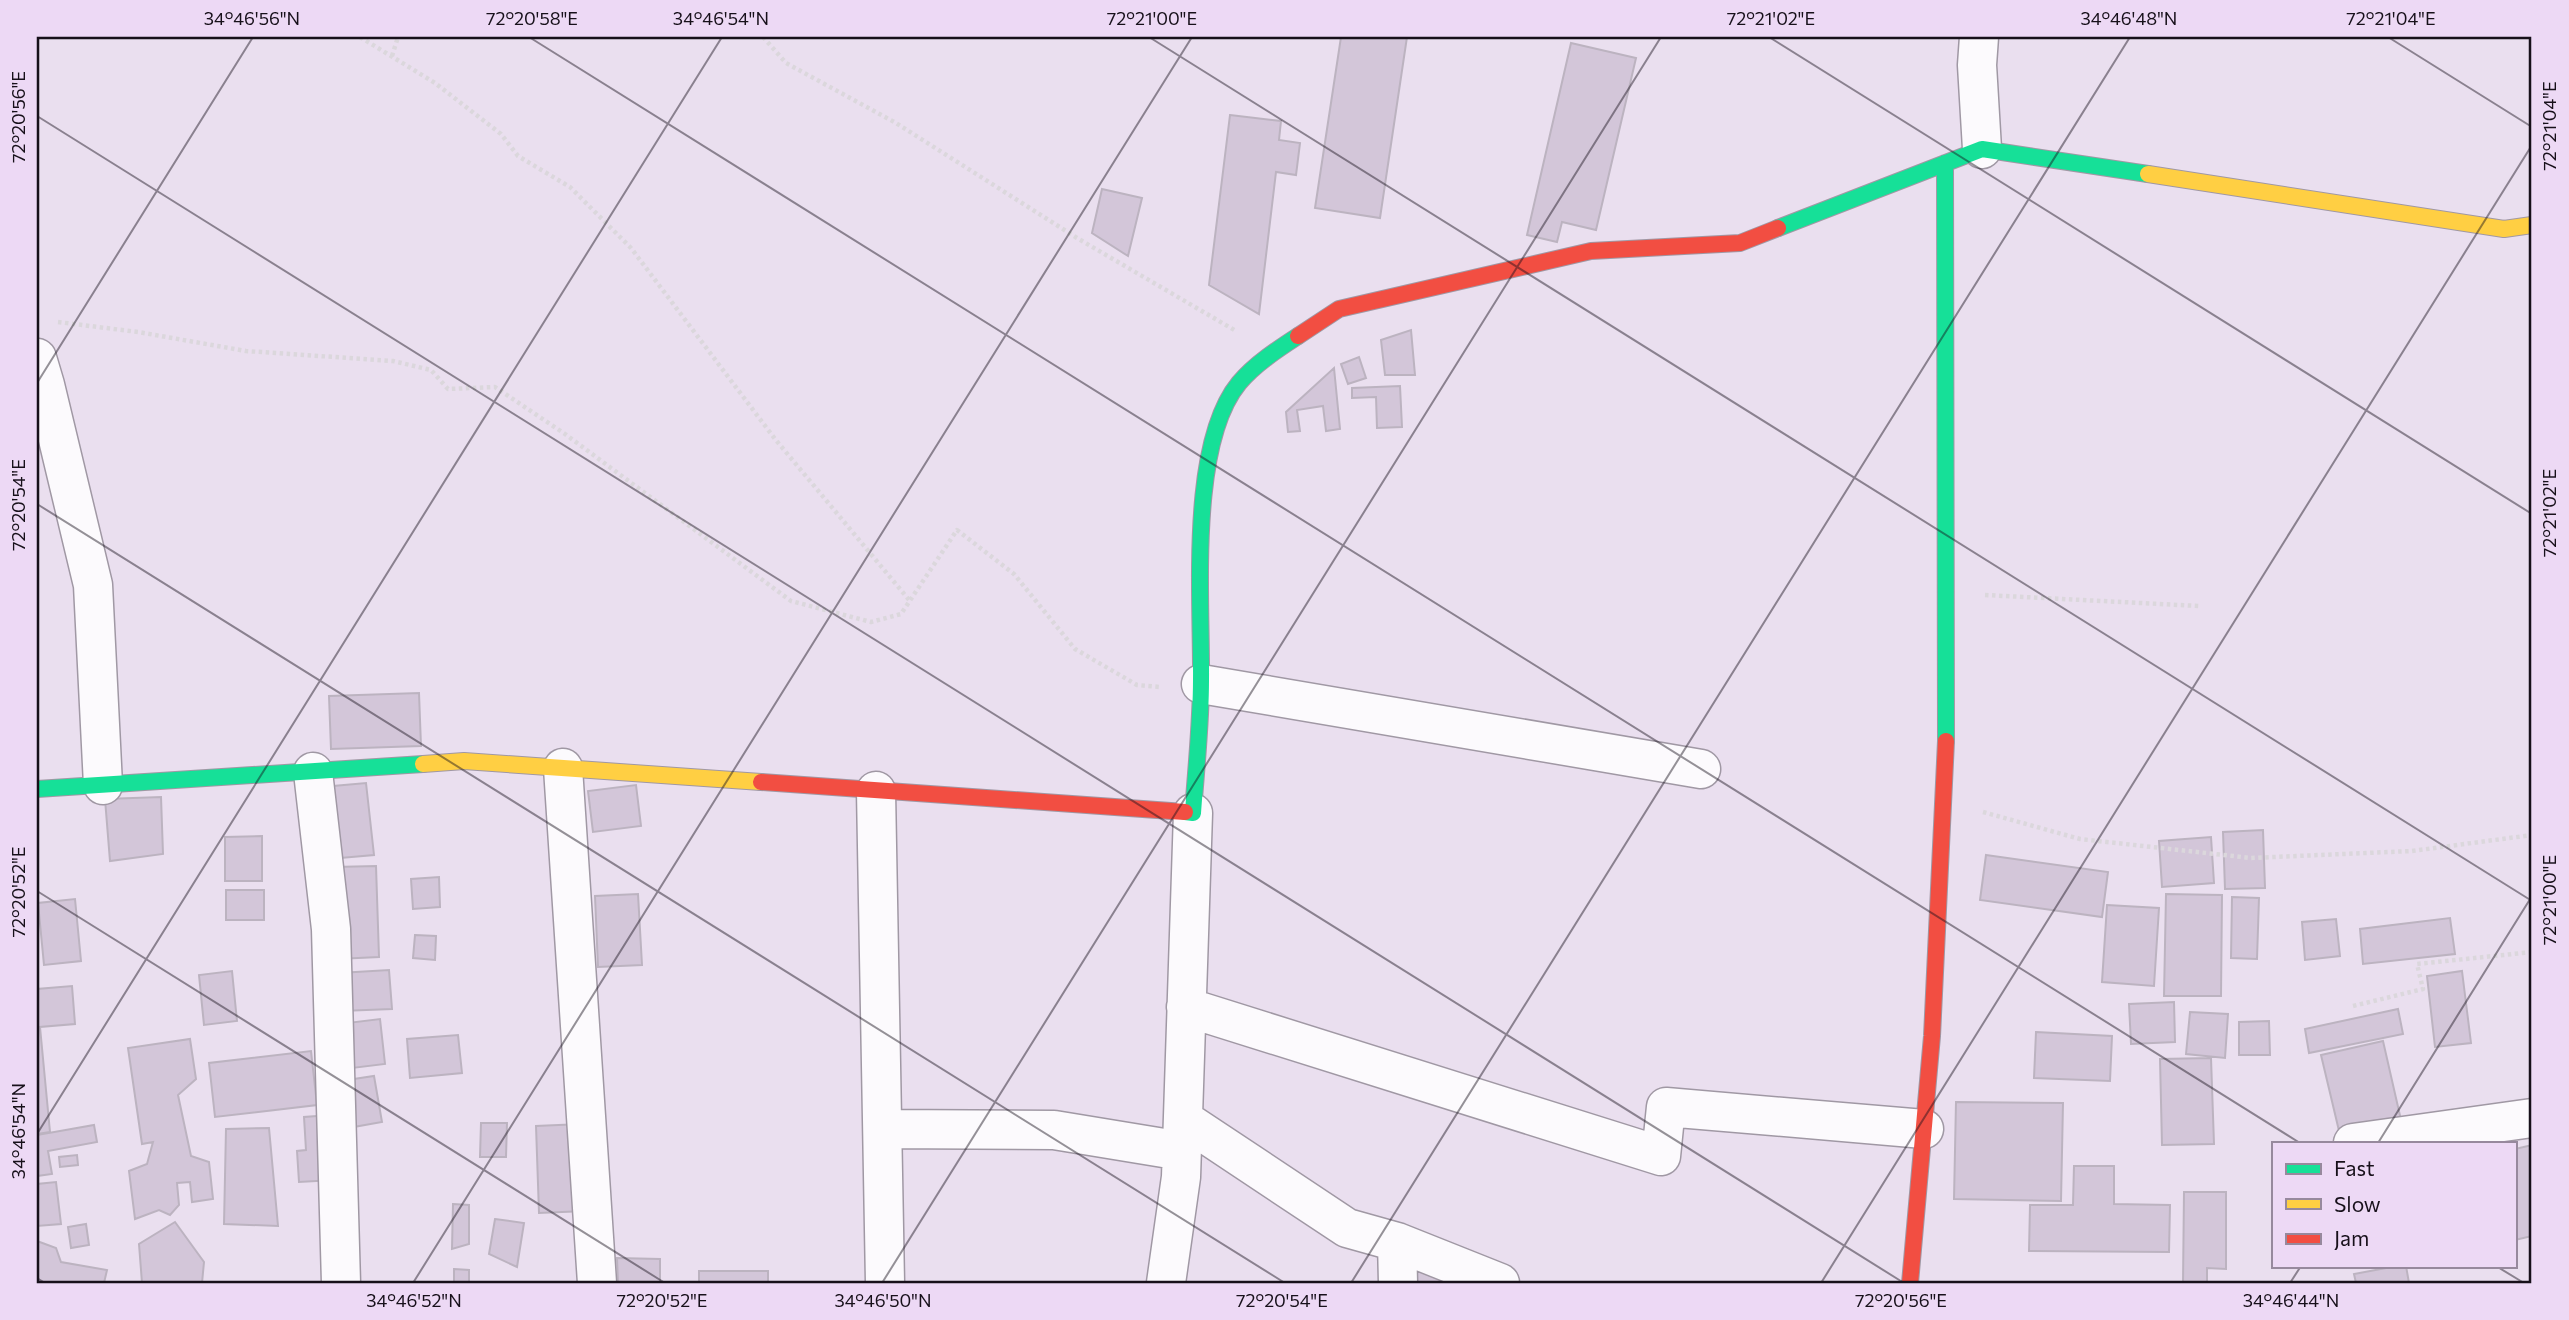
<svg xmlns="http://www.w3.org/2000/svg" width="2569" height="1320" viewBox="0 0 2569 1320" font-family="Commissioner,sans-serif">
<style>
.building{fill:#d3c6d9;stroke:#bcb3c0;stroke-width:2}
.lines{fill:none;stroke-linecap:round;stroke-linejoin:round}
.street-casing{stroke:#a098a4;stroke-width:41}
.fast-casing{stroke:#a098a4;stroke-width:18}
.slow-casing{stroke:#a098a4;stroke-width:18}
.jam-casing{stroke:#a098a4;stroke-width:18}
.path{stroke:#dbd7dc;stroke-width:4.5;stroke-dasharray:3.5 3.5;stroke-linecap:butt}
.street{stroke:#fcfafd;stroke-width:38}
.fast{stroke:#16e098;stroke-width:16}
.slow{stroke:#ffcf43;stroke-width:16}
.jam{stroke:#f24e42;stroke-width:16}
.ticks{fill:none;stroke:#17101a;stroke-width:2;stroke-opacity:0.45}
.neatline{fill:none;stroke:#17101a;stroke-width:2.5}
.ticks-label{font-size:18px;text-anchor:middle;fill:#17101a}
</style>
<rect width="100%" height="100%" fill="#eadfef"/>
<path class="building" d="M1341 37H1407L1380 218 1315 208Z
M1571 43 1636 58 1596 230 1562 222 1557 242 1527 235Z
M1230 115 1281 121 1279 140 1300 143 1296 175 1276 172 1259 314 1209 285Z
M1102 189 1142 198 1128 256 1092 233Z
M1411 330 1415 375H1385L1381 340Z
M1359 357 1366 378 1348 384 1341 364Z
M1334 368 1340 429 1326 431 1323 406 1297 410 1300 431 1288 432 1286 412Z
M1400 386 1402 427 1377 428 1376 397 1352 398V388Z
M419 693 421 746 331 749 329 696Z
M366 783 374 855 329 859 322 787Z
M636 785 641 826 593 832 588 791Z
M161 797 163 854 110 861 105 799Z
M2263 830 2265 888 2225 889 2223 832Z
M262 836V881H225V837Z
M2211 837 2214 883 2162 887 2159 841Z
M1986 855 2108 872 2102 917 1980 900Z
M376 866 379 957 337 959 334 867Z
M439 877 440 907 413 909 411 879Z
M226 890H264V920H226Z
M638 894 642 965 598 967 595 896Z
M2166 894 2222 895 2221 996H2164Z
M2232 897 2259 898 2257 959 2231 958Z
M75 899 81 961 44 965 38 903Z
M2107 905 2159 908 2154 986 2102 982Z
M2450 918 2455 954 2363 964 2360 929Z
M2336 919 2340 956 2305 960 2302 922Z
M415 935 436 936 435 960 413 958Z
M389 970 392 1009 341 1011 339 973Z
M232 971 237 1021 204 1025 199 975Z
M2462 971 2471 1043 2435 1047 2427 976Z
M72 986 75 1024 40 1027 50 1132 37 1134V989Z
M2174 1002 2175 1042 2131 1044 2129 1004Z
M2398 1009 2403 1034 2309 1053 2305 1029Z
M2190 1012 2228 1014 2225 1058 2186 1054Z
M380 1019 385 1064 344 1069 339 1024Z
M2269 1021 2270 1055H2239V1022Z
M2036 1032 2112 1036 2110 1081 2034 1078Z
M458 1035 462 1073 410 1078 407 1039Z
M190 1039 196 1079 178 1095 191 1156 209 1162 213 1199 192 1202 190 1182 177 1183 179 1205 170 1215 159 1210 135 1219 129 1171 147 1164 153 1142 142 1144 128 1048Z
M2383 1041 2401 1120 2340 1135 2321 1055Z
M311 1051 317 1105 215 1117 209 1063Z
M2211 1058 2214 1144 2162 1145 2160 1059Z
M374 1076 382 1122 348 1128 340 1081Z
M1956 1102 2063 1103 2061 1201 1954 1199Z
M330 1115 334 1180 299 1182 297 1151 306 1150 304 1117Z
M481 1123H507L506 1157H480Z
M581 1124 585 1211 539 1213 536 1126Z
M94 1125 97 1142 48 1151 52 1174 37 1176V1135Z
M269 1128 278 1226 224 1224 226 1129Z
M2532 1145V1236L2515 1240V1149Z
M77 1155 78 1165 60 1167 59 1157Z
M2074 1166H2114V1204L2170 1205 2169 1252 2029 1251 2030 1205H2073Z
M56 1182 61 1224 37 1226V1184Z
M2184 1192H2226V1269L2207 1268V1283H2183Z
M453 1204 469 1205V1244L452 1249Z
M495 1219 524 1223 517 1267 489 1254Z
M175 1222 204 1262 202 1283H142L139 1244Z
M86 1224 89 1245 71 1248 68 1227Z
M37 1241 56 1248 61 1262 107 1270 104 1283H37Z
M1406 1254 1462 1283H1407Z
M617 1258 660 1259V1283H618Z
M2397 1266H2406L2409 1283H2356L2354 1274Z
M454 1269 469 1270V1283H454Z
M699 1271H768V1283H699Z"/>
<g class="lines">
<g class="street-casing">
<path id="street" d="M1979 37 1977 65 1982 149
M37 358 45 385 93 585 103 785
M1201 684 1701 769
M563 768 597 1283
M313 772 331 929 341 1283
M876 791 885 1283
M1186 1007 1661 1156 1666 1107 1924 1129
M1183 1119 1347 1228 1397 1242 1500 1283
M883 1129 1054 1130 1182 1151
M2353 1143 2532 1118
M1397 1242 1398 1283
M1166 1283 1181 1177 1193 813"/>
</g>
<g class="fast-casing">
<path id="fast" d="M1945 163 1946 741
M1778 228 1982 149 2148 174
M37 789 423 764
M1185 812 1193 813C1196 769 1201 724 1201 680 1202 601 1188 445 1239 383 1255 364 1278 349 1298 336"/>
</g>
<g class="slow-casing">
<path id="slow" d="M2148 174 2504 229 2532 225
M423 764 464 761 761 782"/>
</g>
<g class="jam-casing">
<path id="jam" d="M1298 336 1339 309 1591 251 1740 243 1778 228
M761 782 1185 812
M1910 1283 1932 1036 1946 741"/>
</g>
<path class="path" d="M360 37 435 83 501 134 518 156 570 187 631 248 775 439 910 601
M763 37 786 63 896 123 1077 238 1236 331
M392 56 398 37
M58 322 138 332 246 351 393 361 431 370 448 389 495 387 565 434 791 601 871 622 901 614 957 530 1014 574 1075 649 1137 685 1160 687
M1985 595 2199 606
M1983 812 2080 839 2251 858 2412 851 2532 835
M2353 1006 2423 989 2417 964 2532 952"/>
<use href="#street" class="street"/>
<use href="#fast" class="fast"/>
<use href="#slow" class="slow"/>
<use href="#jam" class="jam"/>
</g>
<path class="ticks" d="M529 37 2300 1143M1149 37 2532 901M1769 37 2532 514M2388 37 2532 127M37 116 1904 1283M37 383 253 37M37 504 1285 1283M37 891 665 1283M37 1134 722 37M2378 1143 2532 896M2496 1266 2524 1283M37 1278 45 1283M413 1283 1192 37M882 1283 1661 37M1351 1283 2130 37M1821 1283 2532 145M2290 1283 2301 1266"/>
<rect width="2569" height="1320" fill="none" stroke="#edd9f5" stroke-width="77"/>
<rect x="2272" y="1142" width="245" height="126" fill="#edd9f5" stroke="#97899d" stroke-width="2"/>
<rect x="2286" y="1164" width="35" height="10" fill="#16e098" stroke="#97899d" stroke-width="2"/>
<text x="2334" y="1176" font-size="21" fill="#17101a">Fast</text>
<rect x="2286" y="1199" width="35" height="10" fill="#ffcf43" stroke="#97899d" stroke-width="2"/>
<text x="2334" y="1212" font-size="21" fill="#17101a">Slow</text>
<rect x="2286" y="1234" width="35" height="10" fill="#f24e42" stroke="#97899d" stroke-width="2"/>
<text x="2334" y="1246" font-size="21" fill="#17101a">Jam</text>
<rect x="38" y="38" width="2492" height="1244" class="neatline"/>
<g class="ticks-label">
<text x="252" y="25">34°46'56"N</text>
<text x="532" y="25">72°20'58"E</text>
<text x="721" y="25">34°46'54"N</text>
<text x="1152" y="25">72°21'00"E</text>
<text x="1771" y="25">72°21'02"E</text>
<text x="2129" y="25">34°46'48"N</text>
<text x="2391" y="25">72°21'04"E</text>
<text transform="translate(19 117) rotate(-90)" y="6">72°20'56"E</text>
<text transform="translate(2550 126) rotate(-90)" y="6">72°21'04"E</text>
<text transform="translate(19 505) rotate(-90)" y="6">72°20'54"E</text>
<text transform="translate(2550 513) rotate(-90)" y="6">72°21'02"E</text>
<text transform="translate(19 892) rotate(-90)" y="6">72°20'52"E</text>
<text transform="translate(2550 900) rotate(-90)" y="6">72°21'00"E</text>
<text transform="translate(19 1131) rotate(-90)" y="6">34°46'54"N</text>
<text x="414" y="1307">34°46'52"N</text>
<text x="662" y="1307">72°20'52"E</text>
<text x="883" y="1307">34°46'50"N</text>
<text x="1282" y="1307">72°20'54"E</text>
<text x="1901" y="1307">72°20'56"E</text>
<text x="2291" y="1307">34°46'44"N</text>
</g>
</svg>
